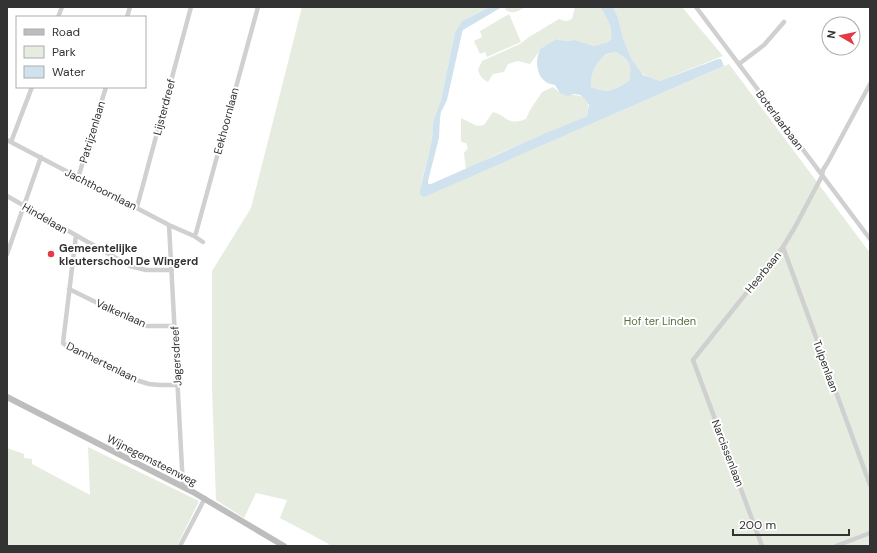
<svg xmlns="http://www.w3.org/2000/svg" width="877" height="553" viewBox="0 0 877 553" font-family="'DM Sans',sans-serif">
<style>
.green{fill:#e6ecdf}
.water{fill:#cfe2ee;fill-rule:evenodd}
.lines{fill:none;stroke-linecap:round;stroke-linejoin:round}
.street{stroke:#d0d0d0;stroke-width:4.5}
.secondary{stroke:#bdbdbd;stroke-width:6}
.poi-dot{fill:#e63946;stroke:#fff;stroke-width:1.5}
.labels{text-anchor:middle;stroke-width:4;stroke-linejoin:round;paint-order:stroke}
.street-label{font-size:11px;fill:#333;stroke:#fff}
.poi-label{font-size:11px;font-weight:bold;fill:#333;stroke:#fff;text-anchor:start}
.park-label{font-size:11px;fill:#56703f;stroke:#fff}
</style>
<rect width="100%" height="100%" fill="#fff"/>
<path class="green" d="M302 7H490L462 21 455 32 441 100 433 122V130L431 144 422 180 420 194 448 186 471 176 729 64 870 253V546H328L329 544 280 518 287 500 256 493 244 518 216 500 212 388V271L251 208Z
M505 7H525C518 11 514 15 506 10Z
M575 7H600C606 16 613 27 611 39L608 42 594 46 575 40 565 41 556 39 540 49 536 56 530 64 518 61 508 64 504 72 493 74 488 82C482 79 480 76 478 70L482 61 520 44 529 37 559 19C563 21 567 22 572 19Z
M613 7H682L723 56 660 81 648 77 640 72 632 60 623 38 618 17Z
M509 14 521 42 487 57 485 52 480 54 474 41 482 37 480 31Z
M616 52C630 60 632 65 629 81 614 90 608 94 591 87 590 77 596 59 606 55 609 53 613 53 616 52Z
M553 87C556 89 559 92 561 93 576 98 593 90 587 116L495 155 466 170 464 153 468 148 466 143 461 142V118L477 126 484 125 493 112C509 117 507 126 526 119L530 110 542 92Z
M88 447 199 501 177 546H7V448L24 454V458L32 459V464L90 495Z"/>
<path class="water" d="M490 7H502L463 30 462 33 447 100 441 112 440 118 439 138 428 181V184H431L546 133 587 116 589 105 585 99 580 95 574 94 568 96 560 93 555 85C552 84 549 84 546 82 536 75 535 60 540 49L556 39 565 41 575 40 594 46 608 42 611 39C613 27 606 16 600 7H613L618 17 623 38 632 60 643 75 660 81 718 59H721L724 66 424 197 420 194V190L431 144 433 130V122L441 100 455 32 462 21ZM616 52C630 60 632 65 629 81 614 90 608 94 591 87 590 77 595 63 604 56 606 53 612 53 616 52Z"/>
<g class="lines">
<path class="street" d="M696 7 870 239
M58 17 62 7
M127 17 130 7
M739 64 764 45 784 22
M7 140 169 225 194 236 196 233 258 7
M11 142 32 87
M78 178 106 87
M7 196 130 266 146 270H172
M137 207 191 7
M169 225 183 487
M76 235 63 343 69 348 136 380 149 384 160 385H178
M194 236 203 242
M783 247 870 485
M7 254 41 157
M69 289 134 321 147 326H174
M180 546 205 498
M762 546 693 360 783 247 795 227 822 176 823 170 828 162 870 84
M836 546 870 533"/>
<path class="secondary" d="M7 397 193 492 284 546"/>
</g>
<circle class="poi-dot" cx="51" cy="254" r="4"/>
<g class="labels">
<g class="street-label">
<text transform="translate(164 107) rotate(-75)" y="4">Lijsterdreef</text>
<text transform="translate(780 120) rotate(53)" y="4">Boterlaarbaan</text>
<text transform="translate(226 121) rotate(-75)" y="4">Eekhoornlaan</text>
<text transform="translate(92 132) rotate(-73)" y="4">Patrijzenlaan</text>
<text transform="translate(101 189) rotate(27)" y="4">Jachthoornlaan</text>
<text transform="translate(45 218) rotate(30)" y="4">Hindelaan</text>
<text transform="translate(763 272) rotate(-51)" y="4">Heerbaan</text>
<text transform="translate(121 313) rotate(24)" y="4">Valkenlaan</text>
<text transform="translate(176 356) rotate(-93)" y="4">Jagersdreef</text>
<text transform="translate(102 362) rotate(26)" y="4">Damhertenlaan</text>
<text transform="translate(826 366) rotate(70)" y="4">Tulpenlaan</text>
<text transform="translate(728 453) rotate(69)" y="4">Narcissenlaan</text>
<text transform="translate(152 460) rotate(27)" y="4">Wijnegemsteenweg</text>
</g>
<g class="poi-label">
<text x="59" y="252">Gemeentelijke<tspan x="59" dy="13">kleuterschool De Wingerd</tspan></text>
</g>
<g class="park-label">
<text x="660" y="325">Hof ter Linden</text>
</g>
</g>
<rect width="877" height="553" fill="none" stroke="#333333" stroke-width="16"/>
<rect x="16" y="16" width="130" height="72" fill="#ffffff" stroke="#adadad"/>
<rect x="24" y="29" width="20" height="6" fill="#bdbdbd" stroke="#adadad"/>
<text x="52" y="36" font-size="12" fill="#333333">Road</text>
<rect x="24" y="46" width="20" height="12" fill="#e6ecdf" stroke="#adadad"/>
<text x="52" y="56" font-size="12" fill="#333333">Park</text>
<rect x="24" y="66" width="20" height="12" fill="#cfe2ee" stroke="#adadad"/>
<text x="52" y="76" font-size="12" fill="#333333">Water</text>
<g transform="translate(841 36) rotate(279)"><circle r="19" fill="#ffffff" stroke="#adadad"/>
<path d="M0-3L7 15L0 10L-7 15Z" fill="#e63946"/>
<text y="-6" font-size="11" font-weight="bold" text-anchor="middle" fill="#333333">N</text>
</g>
<path d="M733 529v6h116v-6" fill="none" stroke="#333333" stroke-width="2"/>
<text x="739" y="529" font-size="12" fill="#333333" stroke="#ffffff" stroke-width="3" paint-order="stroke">200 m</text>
</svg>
